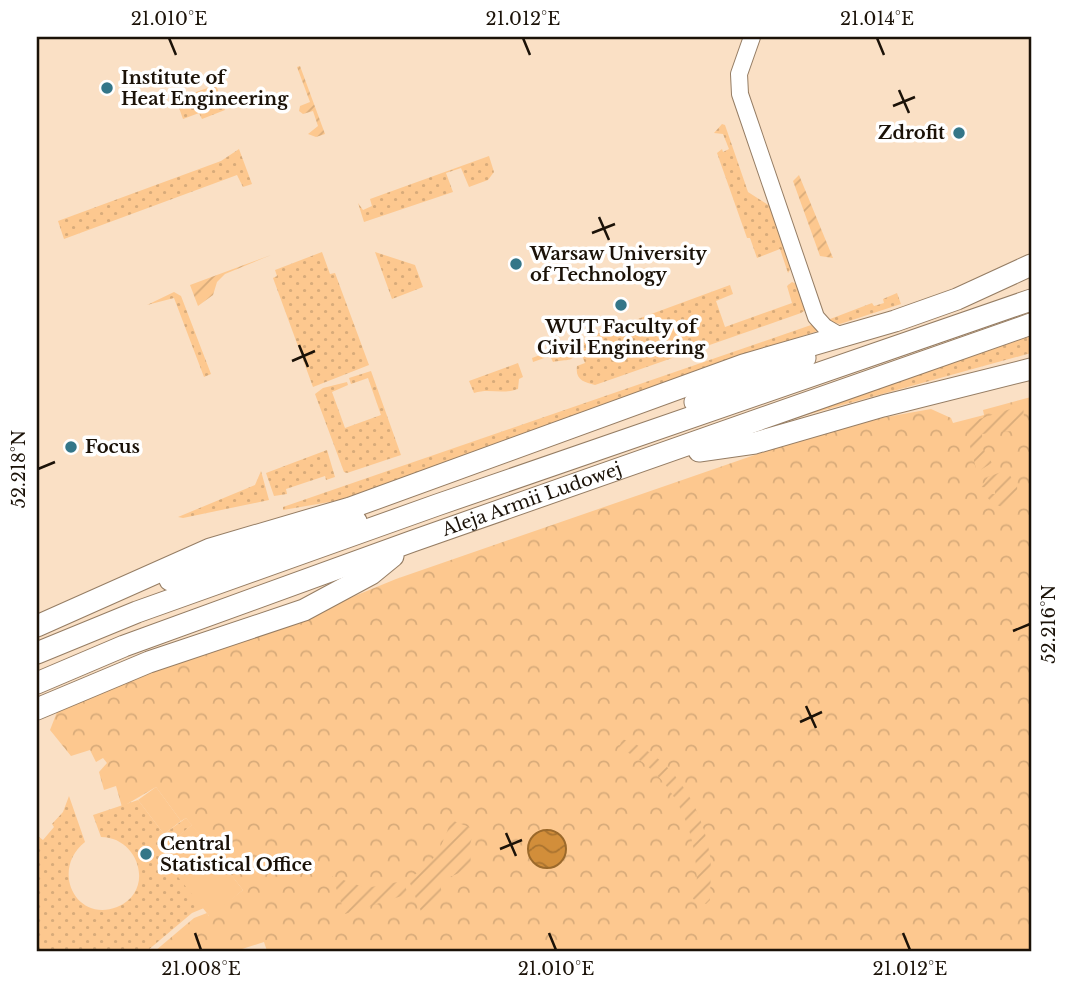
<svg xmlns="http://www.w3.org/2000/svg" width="1068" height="988" viewBox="0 0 1068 988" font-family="'Libre Baskerville',serif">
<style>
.grass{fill:url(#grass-dots)}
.forest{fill:url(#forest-crowns)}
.garden{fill:url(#garden-furrows)}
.pitch{fill:#fdc88f}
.water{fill:url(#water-waves);stroke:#9b692b;stroke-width:2}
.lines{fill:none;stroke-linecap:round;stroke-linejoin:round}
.minor-casing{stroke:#957d64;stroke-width:18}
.major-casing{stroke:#957d64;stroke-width:23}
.minor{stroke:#fff;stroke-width:16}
.major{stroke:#fff;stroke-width:21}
.ticks{fill:none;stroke:#1b1208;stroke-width:2.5}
.poi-dot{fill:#347688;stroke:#fff;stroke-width:2.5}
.labels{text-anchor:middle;stroke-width:7;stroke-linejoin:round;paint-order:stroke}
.poi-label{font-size:18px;font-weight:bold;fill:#1b1208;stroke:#fff;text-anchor:start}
.street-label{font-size:18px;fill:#1b1208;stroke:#fff}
.neatline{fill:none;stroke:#1b1208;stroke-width:2.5}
.ticks-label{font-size:18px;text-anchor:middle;fill:#1b1208}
</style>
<defs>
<pattern id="grass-dots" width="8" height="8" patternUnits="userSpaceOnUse" patternTransform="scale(1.75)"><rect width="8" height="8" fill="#fdc88f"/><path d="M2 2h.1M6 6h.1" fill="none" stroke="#d8ab7a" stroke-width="1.8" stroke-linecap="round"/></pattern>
<pattern id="forest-crowns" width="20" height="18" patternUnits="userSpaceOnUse" patternTransform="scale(1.75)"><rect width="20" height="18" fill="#fdc88f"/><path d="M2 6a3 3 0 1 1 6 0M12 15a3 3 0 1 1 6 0" fill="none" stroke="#d8ab7a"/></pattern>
<pattern id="garden-furrows" width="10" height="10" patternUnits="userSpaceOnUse" patternTransform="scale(1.75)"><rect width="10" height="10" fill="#fdc88f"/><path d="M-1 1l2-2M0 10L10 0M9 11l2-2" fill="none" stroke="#d8ab7a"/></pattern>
<pattern id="water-waves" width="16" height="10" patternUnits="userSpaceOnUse" patternTransform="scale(1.75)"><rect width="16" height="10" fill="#d28e3a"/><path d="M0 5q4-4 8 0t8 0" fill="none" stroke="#aa732f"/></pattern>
</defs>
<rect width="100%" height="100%" fill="#fae0c5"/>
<path class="grass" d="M216 85 225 110 202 119 199 113 183 119 178 105 182 97Z
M722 124 725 125 748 192 770 206 792 267 788 273 780 249 757 258 750 238H747L717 153 722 149 723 152 729 149 723 134 714 133Z
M239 149 252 184 243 187 237 175 64 239 58 221 221 161Z
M489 156 494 172 488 180 469 187 461 168 446 173 453 192 364 222 358 203 363 210 372 206 370 199Z
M322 252 330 274 335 273 369 365 313 387 273 278 277 276 275 270Z
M375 252 415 265 423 287 392 299Z
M792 282 799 285 807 309 801 313 595 385C584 382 575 380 577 366L585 363 580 351C572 363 564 359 553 362L550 356 533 362 532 358 730 285 733 294 716 301 725 327 792 303 787 286Z
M174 292 181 296 211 374 204 377 174 298 147 305Z
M897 293 901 304 840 324 825 321 872 303 874 306 884 303 883 299Z
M814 324 821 330 725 361 341 500 283 510V507Z
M1031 336V353L788 420Z
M518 363 523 377 519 379 518 389C501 395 490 388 474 393L469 381Z
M371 371 401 455 347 473 344 472 315 394 323 388 347 382 348 385 332 392 345 428 381 415 368 378 351 384 349 378Z
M327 450 335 477 326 480 325 476 286 489 287 494 274 496 266 473Z
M261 471 269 500 183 518 178 517 255 485Z
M69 796 85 842C50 870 76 923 117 907 156 891 139 837 101 837L93 815 138 800 164 834 186 818 192 825 159 852 204 908 192 913 147 951H37V840L39 837 43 840 54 827 52 824 63 812Z"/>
<path class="forest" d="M1031 397V951H267L264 942 236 951H155L194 918 207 913 209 916 243 890 186 818 181 821 156 787 122 807 116 786 104 790 99 772 107 763 103 758 96 762 90 750 71 756 50 730 57 712 123 681 323 609 396 579 769 450 881 418 931 409 951 418 953 423 984 415 983 410Z"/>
<path class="garden" d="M300 66 325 134 316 137 308 134 318 126 313 111 303 114 299 111 300 106 310 102 297 67Z
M799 175 833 258 820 256 793 181Z
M271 255 225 274 217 282 213 295 198 306 190 285Z
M1023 405 1024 418 1012 431 982 434 983 449 992 463 977 472 964 424Z
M1001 472 1009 474 1017 486 1018 500 1012 508C1001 509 990 503 985 494H995V488L981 487 988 477Z
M622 739C671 754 703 807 710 856 712 870 710 885 710 900L706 904 693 899C693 894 697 889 697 884 697 826 672 773 619 748Z
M451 820 474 829 470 845 471 868 440 881 442 896 424 919 408 878C433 867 443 845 451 820Z
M332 876 366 888 403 881 408 894 345 914Z"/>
<path class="pitch" d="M156 787 181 821 164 834 138 800Z
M192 825 243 890 210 917 158 852Z"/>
<path class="water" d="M528 849a19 19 0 1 1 38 0a19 19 0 1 1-38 0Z"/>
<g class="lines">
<g class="minor-casing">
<path id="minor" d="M752 37 739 74 740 94 816 317 825 327 844 338"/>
</g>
<g class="major-casing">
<g id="major">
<path d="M695 402 805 358"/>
<path d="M699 451 755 443 883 406 1031 369"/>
<path d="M170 580 356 521"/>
<path d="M37 626 210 549 350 508 743 365 895 321 957 299 1031 265"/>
<path d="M37 653 137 612 437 505 1031 300"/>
<path id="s1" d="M37 683 124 646 413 541 1031 324"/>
<path d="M37 709 149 662 304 610 371 574 393 556"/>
</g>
</g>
<use href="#minor" class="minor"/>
<use href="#major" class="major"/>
</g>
<path class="ticks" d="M169 38 176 55M523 38 530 55M877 38 884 55M899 90 909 113M893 106 915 97M599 217 609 240M592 233 615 224M299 345 308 367M292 361 315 351M38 469 55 462M1013 631 1030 624M806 706 816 728M800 722 822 712M506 833 516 856M500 849 522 840M195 933 201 950M549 933 556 950M903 933 910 950"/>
<g class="poi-dot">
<circle cx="107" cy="88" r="7"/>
<circle cx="959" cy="133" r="7"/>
<circle cx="516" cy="264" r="7"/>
<circle cx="621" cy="305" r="7"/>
<circle cx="71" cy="447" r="7"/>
<circle cx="146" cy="854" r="7"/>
</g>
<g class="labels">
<g class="poi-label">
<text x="121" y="84">Institute of<tspan x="121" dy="21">Heat Engineering</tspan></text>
<text x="945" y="139" text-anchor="end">Zdrofit</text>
<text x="530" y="260">Warsaw University<tspan x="530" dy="21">of Technology</tspan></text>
<text x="621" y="333" text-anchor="middle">WUT Faculty of<tspan x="621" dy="21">Civil Engineering</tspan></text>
<text x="85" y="453">Focus</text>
<text x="160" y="850">Central<tspan x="160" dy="21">Statistical Office</tspan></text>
</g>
<g class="street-label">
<text dy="6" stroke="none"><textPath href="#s1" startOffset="528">Aleja Armii Ludowej</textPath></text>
</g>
</g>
<rect width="1068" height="988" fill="none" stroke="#ffffff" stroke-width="77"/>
<rect x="38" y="38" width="992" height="912" class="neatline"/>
<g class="ticks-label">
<text x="169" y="25">21.010°E</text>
<text x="523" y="25">21.012°E</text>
<text x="877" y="25">21.014°E</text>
<text transform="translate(19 469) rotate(-90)" y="6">52.218°N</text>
<text transform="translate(1049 624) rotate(-90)" y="6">52.216°N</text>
<text x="201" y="975">21.008°E</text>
<text x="556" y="975">21.010°E</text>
<text x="910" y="975">21.012°E</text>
</g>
</svg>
